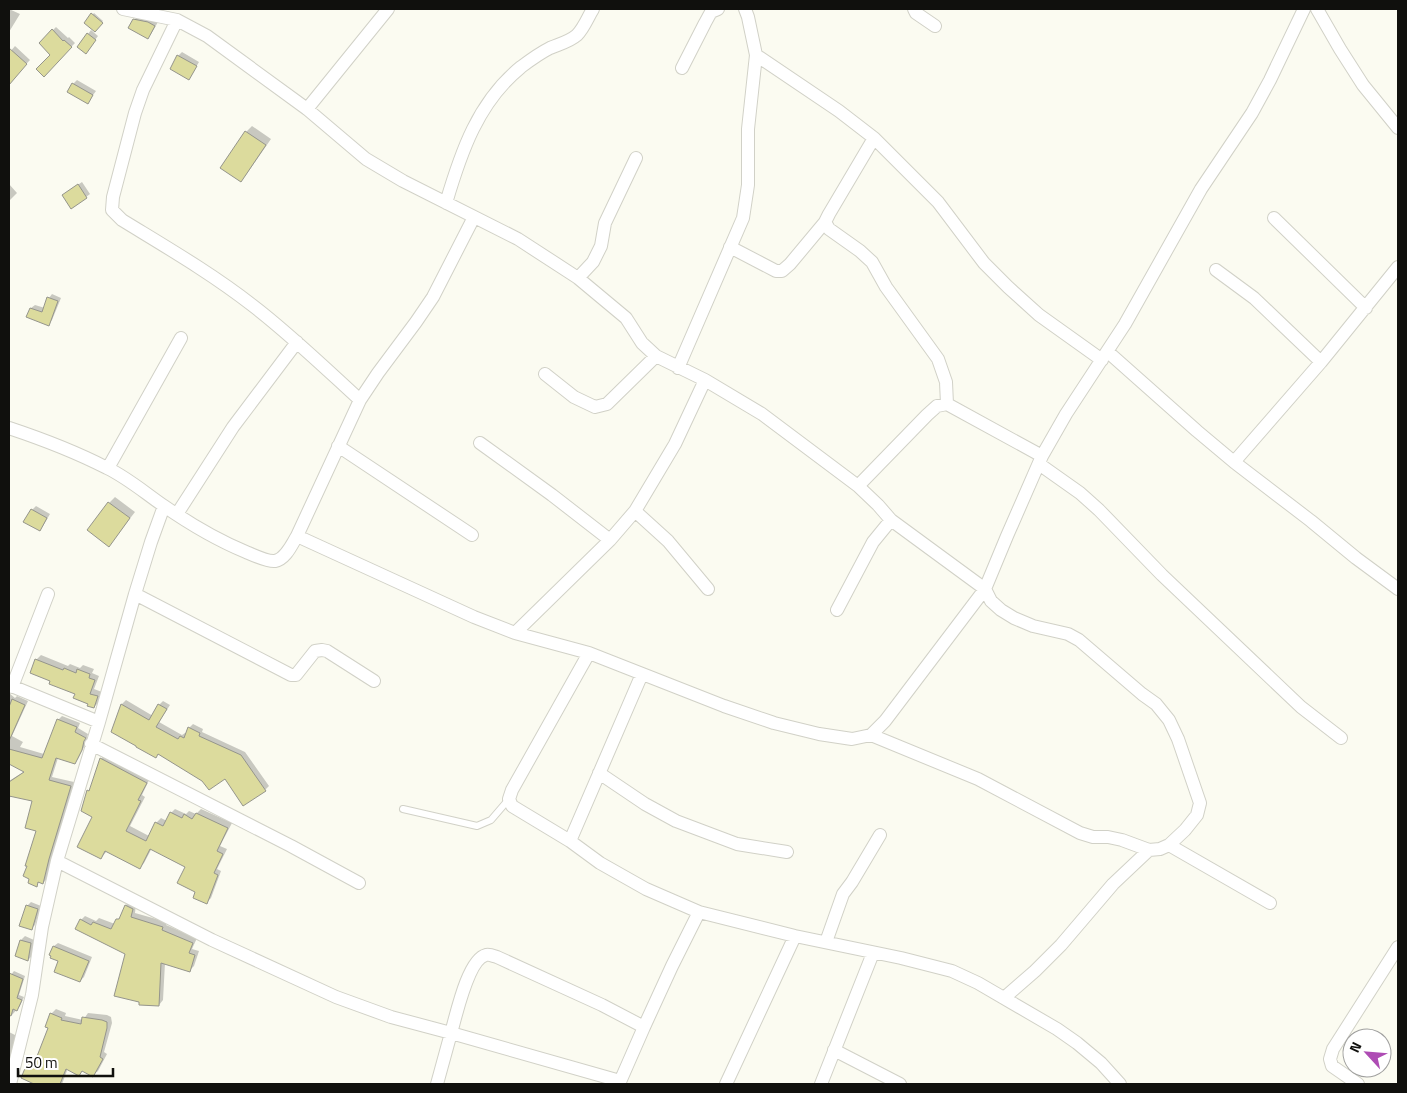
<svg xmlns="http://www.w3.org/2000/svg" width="1407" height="1093" viewBox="0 0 1407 1093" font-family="'Titillium Web',sans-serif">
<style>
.shadow{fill:#0003}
.building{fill:#dcdb9d;stroke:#95958c}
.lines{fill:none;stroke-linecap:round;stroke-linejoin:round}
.service-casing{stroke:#d1d1c7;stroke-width:8}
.minor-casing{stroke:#d1d1c7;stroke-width:14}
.service{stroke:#fff;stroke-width:6}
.minor{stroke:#fff;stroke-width:12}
</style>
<rect width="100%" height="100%" fill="#fbfbf1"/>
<path class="shadow" d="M9 9 20 14 9 32Z
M94 13 103 21 95 30 86 23Z
M138 16 158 22 151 34 147 38 134 20Z
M56 27 68 38 69 37 75 43 44 75 52 55 40 43Z
M91 30 98 36 89 48 88 34Z
M15 46 30 60 13 78 9 74V53Z
M182 52 199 62 192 74 189 78 178 56Z
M77 80 96 91 88 102 73 84Z
M252 126 271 139 246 175 240 180 222 168 246 132Z
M82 182 90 194 86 197 67 192Z
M9 184 17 193 9 201Z
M52 294 61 298 52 320 48 324 28 316 31 308 35 305 45 308 49 298Z
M115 497 135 512 114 539 109 503Z
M36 506 50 514 43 526 40 530 25 522 32 510Z
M41 655 68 666 70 664 80 668 83 665 94 669 92 673 99 676 94 689 102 692 99 702 94 707 76 694 51 680 36 660Z
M9 693 15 698 17 696 28 701 12 736 23 742 20 747 44 754 58 720 62 716 80 723 78 728 88 734 85 745 78 759 74 763 58 758 52 777 74 782 53 854 47 879 43 883 40 881 36 885 37 830 33 800 14 795 9 798V781L25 771 9 761V724L10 721 9 720Z
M126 700 153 716 159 705 163 701 170 705 159 722 182 735 185 733 187 734 189 728 193 724 203 729 202 732 245 752 269 786 265 790 225 777 203 780 158 754 112 731 122 704Z
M105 754 150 778 142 795 145 797 130 826 149 836 156 823 161 818 167 821 171 813 175 809 186 814 189 811 196 814 201 809 232 823 220 846 227 849 217 869 221 871 211 898 207 902 197 891 187 866 152 848 144 863 140 867 107 851 101 858 94 817 88 791 91 788 101 759Z
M130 901 136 904 135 913 167 922 166 925 197 938 192 949 199 951 194 966 190 970 165 963 163 1000 159 1005 126 953 81 920 85 916 96 921 99 918 115 924 122 915 126 905Z
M31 902 41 906 35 925 31 929 27 906Z
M25 936 34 940 32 956 28 960 16 955 21 940Z
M58 943 92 957 84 977 80 981 59 960 54 946Z
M14 971 25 976 19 995 24 997 20 1006 12 1015 9 1013V975L10 976Z
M56 1009 66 1013 65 1016 83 1020 88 1013 107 1015 111 1017 112 1023 104 1052 107 1054 98 1071 93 1075 83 1070 79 1074 68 1068 62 1084H37L22 1077 30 1062 34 1058 37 1059 50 1027 51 1014Z
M9 1032 17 1036 12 1056 9 1062Z"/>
<path class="building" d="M91 13 103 23 95 32 84 23Z
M133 19 148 22 155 26 148 39 128 28Z
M52 29 63 41 64 40 72 47 44 77 36 69 50 55 39 43Z
M87 33 96 40 86 54 77 47Z
M9 48 27 64 9 85Z
M177 55 197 66 189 80 170 69Z
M72 83 93 95 88 104 67 92Z
M245 131 266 145 241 182 220 168Z
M78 184 87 198 71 209 62 195Z
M47 297 58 301 49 326 26 317 30 308 42 312Z
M108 502 130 518 109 547 87 530Z
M31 509 47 518 40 531 23 522Z
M35 659 63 670 64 668 76 673 77 669 90 674 89 678 95 680 90 694 98 696 94 708 87 706 88 704 73 698 75 694 49 684 50 681 30 673Z
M12 699 25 705 9 741V707Z
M121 704 149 720 158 704 167 709 156 727 178 739 180 736 184 738 188 727 200 733 199 736 241 755 266 791 243 806 225 779 209 790 202 781 158 754 156 758 136 747V746L111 732Z
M57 719 77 727 75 732 86 738 84 741 82 750 75 764 56 758 49 780 71 786 49 859 43 884 38 882 37 887 28 883 29 879 23 876 27 866H25L36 831 25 828 32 801 9 796V782L24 772 9 764V749L42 758Z
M100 758 147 783 138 800 141 801 126 831 146 841 155 822 163 826 170 812 182 818 184 814 192 819 196 813 228 828 217 851 223 854 214 873 218 875 207 904 193 898 195 892 177 883 185 867 150 849 140 869 105 851 101 859 77 847 92 817 81 811 87 790 89 791Z
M26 905 38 909 32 930 19 926Z
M125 905 133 909 131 917 163 927 162 930 193 943 189 953 195 955 190 972 161 963 159 1006 139 1005V1002L114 996 125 954 75 929 80 919 91 925 93 922 111 929 116 919H119Z
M20 940 31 943 28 961 15 956Z
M53 946 89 961 80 982 54 972 58 961 50 958 51 956 49 955Z
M9 973 23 979 17 998 22 1000 17 1011 13 1009 11 1016 9 1015Z
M50 1013 62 1018 61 1020 81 1024 82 1017 102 1020 107 1022V1028L100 1057 103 1059 93 1077 82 1071 79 1076 66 1069 60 1084H34L21 1078 28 1061 34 1064 48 1028 45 1027Z"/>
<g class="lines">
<g class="service-casing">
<path id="service" d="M403 809 477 826 491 820 509 799"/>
</g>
<g class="minor-casing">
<path id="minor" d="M123 9 177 20 207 36 307 109 366 159 403 181 518 239 578 278 626 318 642 343 656 356 705 380 762 414 858 486 878 505 891 520 985 589 991 601 1001 610 1014 618 1033 626 1068 634 1079 640 1142 694 1156 704 1169 720 1178 739 1200 803 1197 815 1185 830 1169 845 1160 849 1149 850 1122 840 1108 837H1093L1080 833 978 779 871 735
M914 9 916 13 935 26
M1317 9 1340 49 1363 85 1398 128
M177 20 143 90 135 113 113 197 112 210 122 220C166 247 211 273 252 305 290 334 325 368 360 400
M756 55 839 111 874 138 938 202 984 263 1008 287 1039 315 1102 360
M682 68 705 23 711 12 718 9
M307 109 388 9
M874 138 829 214 825 222 829 229 860 251 872 262 886 287 938 359 946 382 947 404
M446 203C461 152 478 102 521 67 529 61 540 53 550 48 559 44 569 42 577 35 584 28 588 17 593 9
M1274 218 1366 308
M730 247 776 271H782L790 264 825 222
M1216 270 1254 298 1321 362
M578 278 593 262 601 246 605 223 636 158
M1108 352 1197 431 1234 462 1311 521 1356 558 1398 589
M678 368 743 218 748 185V129L756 55 748 17 745 9
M545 374 574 397 595 407 607 404 656 356
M9 428C42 439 76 452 107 468 128 478 145 493 164 506 190 524 217 540 246 552 253 555 268 562 275 561 286 559 292 544 297 536L360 400 378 373 416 322 433 297 474 217
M480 443 552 495 610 540
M338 446 472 535
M1234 462 1321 362 1398 267
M1039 464 1080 493 1099 510 1162 575 1301 707 1341 738
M108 468 181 338
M858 486 927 415 937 406 947 404 1042 456
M635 511 668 541 708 589
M177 514 233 427 297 342
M297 536 474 617 515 633 589 653 724 706 774 723 819 734 852 739 871 735 885 721 985 589 1007 536 1042 456 1066 414 1125 324 1201 189 1252 113 1270 80 1304 9
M135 594 291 675H296L315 651 322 650 327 651 374 681
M837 610 873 542 891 520
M515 633 610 540 635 511 675 444 705 380
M589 653 512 790 509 799 512 806 570 841 600 863 646 889 699 912
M9 685 99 722
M12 687 48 594
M91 744 291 846 359 883
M599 773 645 804 676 821 737 844 787 852
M570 841 642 674
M1169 845 1270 903
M57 861 212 940 336 997 391 1017 451 1033C456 1016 468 959 486 955 489 954 494 956 497 957L602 1005 644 1027 672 966 699 912 795 936 901 958 952 971 978 983 1057 1029 1077 1043 1101 1063 1120 1084
M826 942 843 894 852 882 880 835
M1004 998 1035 971 1061 945 1113 884 1149 850
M834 1050 900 1084
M10 1084 32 995 42 927 57 861 99 722 135 594 151 542 164 506
M437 1084 451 1033 620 1081
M619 1084 644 1027
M726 1084 795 936
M821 1084 873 953
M1358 1084 1332 1066 1330 1059 1333 1049 1398 947"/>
</g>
<use href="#service" class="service"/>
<use href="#minor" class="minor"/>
</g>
<rect width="1407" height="1093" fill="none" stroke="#10100d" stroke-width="20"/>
<g transform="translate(1367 1053) rotate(296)"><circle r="24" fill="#ffffff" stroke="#9f9f9e"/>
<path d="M0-4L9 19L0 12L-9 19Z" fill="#ae4cb4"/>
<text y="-8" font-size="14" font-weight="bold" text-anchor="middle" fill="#10100d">N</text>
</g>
<path d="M18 1068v8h95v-8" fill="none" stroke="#10100d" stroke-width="2.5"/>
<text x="25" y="1068" font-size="15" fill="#10100d" stroke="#ffffff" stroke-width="4" paint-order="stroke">50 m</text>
</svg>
